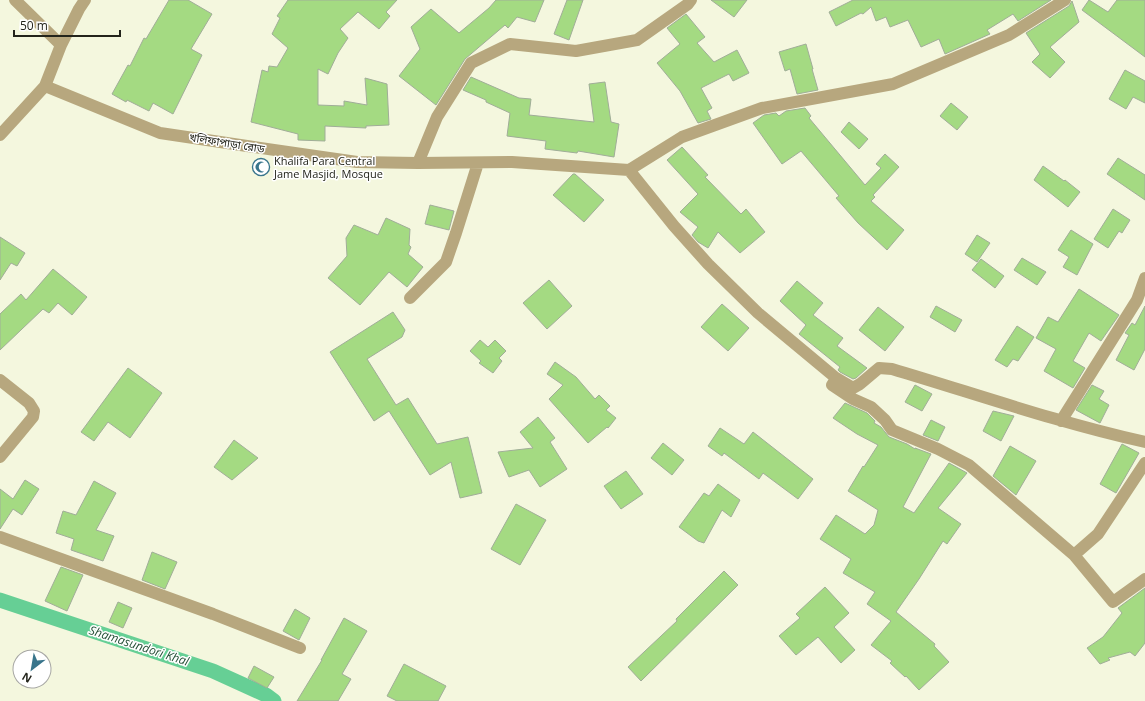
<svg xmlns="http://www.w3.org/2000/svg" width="1145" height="701" viewBox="0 0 1145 701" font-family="'Open Sans','Noto Sans Bengali',sans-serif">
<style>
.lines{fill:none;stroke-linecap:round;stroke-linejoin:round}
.canal{stroke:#66cf95;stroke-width:15}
.building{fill:#a4da82;stroke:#a0ad98}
.minor{stroke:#b7a77e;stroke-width:12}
.labels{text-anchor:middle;stroke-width:3;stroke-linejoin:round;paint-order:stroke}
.street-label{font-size:11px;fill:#23241b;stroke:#fff}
.poi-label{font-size:11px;fill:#23241b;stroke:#fff;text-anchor:start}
.water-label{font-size:12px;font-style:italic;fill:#244f37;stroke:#fff}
</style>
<rect width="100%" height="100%" fill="#f4f7de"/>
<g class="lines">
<path class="canal" d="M0 600 213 671 266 695 274 701"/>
</g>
<path class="building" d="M169 0H188L212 14 191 49 202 55 173 114 153 103 149 111 127 100 126 102 112 94 128 65 130 66 144 38 146 39Z
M288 0H397L386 12 390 16 379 29 358 12 340 29 348 38 338 53 328 74 318 69V105L344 106V101L367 105 365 78 387 84 389 125 366 126V128L325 126V141L298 140V134L251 122 262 70 268 72 269 66 277 67 288 48 272 34 280 18 277 16Z
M496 0H544L535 22 517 17 508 28 505 25 465 59 436 105 399 76 420 49 411 27 431 9 459 33 489 8Z
M567 0H583L569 40 554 34Z
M711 0H747L734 17Z
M853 0H1051L1018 21 1013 14 987 30 990 34 945 54 939 39 921 47 908 20 890 27 886 17 876 21 871 7 863 14 861 13 836 26 829 12Z
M1089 0 1108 12 1117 0H1145V57L1082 10Z
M1072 1 1079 22 1050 47 1065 62 1050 78 1032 62 1040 54 1026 33 1069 6Z
M686 14 705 37 697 43 714 62 737 50 749 73 733 81 729 74 701 88 712 108 707 111 711 119 698 123 680 91 657 63 680 44 667 28Z
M806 44 813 69H812L818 90 797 94 790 69 785 71 779 52Z
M1125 70 1145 81V103L1133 97 1126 109 1109 99Z
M471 77 519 98 531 99 529 115 594 122 589 84 605 82 611 122 619 124 614 157 578 151 577 153 545 149 546 141 507 136 510 113 486 102V100L463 90Z
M951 103 968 117 957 130 940 116Z
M805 108 811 116 809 118 865 185 881 168 876 164 885 154 899 167 873 195 875 197 871 201 904 230 887 250 858 223 836 198 839 196 801 151 782 164 753 123 764 115 776 113 779 116 786 111Z
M849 122 868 139 859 149 841 132Z
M682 147 708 175 705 177 741 214 746 209 765 232 740 253 718 232 708 248 698 242 692 235 698 227 680 212 698 194 667 160Z
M1118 158 1145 175V200L1107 174Z
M1043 166 1064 181 1065 180 1080 192 1068 207 1034 180Z
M573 174H575L604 200 584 222 553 195Z
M430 205 454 211 449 230 425 224Z
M1113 209 1130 220 1122 233 1119 231 1108 248 1094 239Z
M386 218 410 229 409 245 411 247 408 254 423 267 407 287 389 272 360 305 328 278 347 256 346 238 354 225 378 235Z
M1071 230 1093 244 1077 275 1063 267 1069 257 1058 250Z
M977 235 990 243 977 262 965 254Z
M0 237 25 253 17 266 11 263 0 280Z
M1022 258 1046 272 1037 285 1014 270Z
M981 259 1004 276 995 288 972 270Z
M53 269 87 297 72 315 58 303 49 313 43 309 0 350V314L21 294 26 300Z
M549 280 572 306 547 329 523 303Z
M797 281 823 303 813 315 843 338 837 346 867 368 856 378 853 379 840 372 838 370 840 367 799 334 806 325 780 301Z
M1079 289 1119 315 1101 341 1089 333 1073 361 1085 368 1073 388 1044 371 1056 349 1036 338 1048 317 1058 322Z
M722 304 749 328 728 351 701 327Z
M936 306 962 320 955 332 930 317Z
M1145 306V349L1134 370 1116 360 1129 335 1125 333 1132 323 1135 325Z
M878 307 904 327 885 351 859 330Z
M393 312 405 330 402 337 367 359 396 405 408 398 437 444 468 437 482 493 460 498 451 462 430 475 389 411 374 421 330 352Z
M1017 326 1034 337 1018 361 1013 359 1007 367 995 360Z
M480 340 488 347 495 340 506 351 499 358 502 361 493 373 479 363 481 361 470 351Z
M555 362 576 377 595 399 599 395 610 406 606 410 616 418 608 428 607 427 588 443 549 399 563 385 547 374Z
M128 368 162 393 130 438 108 422 94 441 81 432Z
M915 385 932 394 922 411 905 402Z
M1092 385 1104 391 1099 399 1109 405 1100 423 1076 410Z
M845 403 867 413 875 421 874 423 881 427 889 437 907 444 915 449V448L931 454 903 507 914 513 949 463 967 473 938 508 961 524 947 544 943 541 919 579 896 612 935 644 934 646 949 662 919 690 906 676 905 677 890 663 892 661 871 645 891 621 867 604 875 592 843 573 851 559 820 539 836 515 865 534 874 525 878 510 848 491 863 466 864 467 878 445 857 434 833 418Z
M993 411 1014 416 1001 441 983 431Z
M538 417 555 438 550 442 567 469 540 487 529 470 509 477 498 452 533 448 520 432Z
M931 420 945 427 938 441 923 435Z
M720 428 744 444 753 432 813 479 798 499 763 473 759 479 724 453 722 456 708 446Z
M234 440 258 458 232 480 214 467Z
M663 443 684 460 672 475 651 458Z
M1122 444 1139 453 1116 493 1100 484Z
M1010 446 1036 461 1016 495 993 476Z
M626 471 643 494 621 509 604 486Z
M25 480 39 489 22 515 13 509 0 529V489L13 499Z
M94 481 116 493 96 530 114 536 103 561 71 550 74 539 56 533 63 511 76 515Z
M718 484 740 500 731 517 722 510 704 543 698 541 679 527 704 493 709 496Z
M516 504 546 520 520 565 491 549Z
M152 552 177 562 165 589 142 580Z
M61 567 83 575 67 611 45 601Z
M724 571 738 585 641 681 628 667 677 621 676 619Z
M825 587 849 613 834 627 855 650 841 663 818 637 796 655 779 636 800 618 796 614Z
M1145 588V643L1135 656 1130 652 1108 658 1110 660 1100 664 1087 648 1103 637 1122 613 1118 608Z
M118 602 132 608 123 628 109 622Z
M295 609 310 618 299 640 283 631Z
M344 618 367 631 342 674 351 679 338 701H297L322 660H321Z
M404 664 446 686 438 701H397L387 696Z
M254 666 274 677 267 688 248 678Z"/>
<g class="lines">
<path class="minor" d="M15 0 61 45
M45 86 160 133 247 146 357 162 418 163 512 162 629 170 682 137 762 108 893 84 1009 35 1065 0
M0 135 45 86 61 45 79 9 85 0
M418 163 437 117 471 63 510 44 576 51 637 40 688 4 691 0
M629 170 674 226 708 264 758 313 836 378 853 388 860 384 879 368 892 369C976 394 1059 423 1145 442
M410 298 446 262 456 233 478 163
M0 380 29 403 34 411 33 417 0 457
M834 382 832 385 853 399 871 407 885 420 892 430 938 449 969 465 1074 555
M1061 421 1137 300 1145 278
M1145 463 1098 534 1074 555 1113 602 1145 579
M0 537 213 614 300 648"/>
</g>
<defs>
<g id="mosque-ring" transform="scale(0.9)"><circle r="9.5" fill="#fff" stroke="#39758c" stroke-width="1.5"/><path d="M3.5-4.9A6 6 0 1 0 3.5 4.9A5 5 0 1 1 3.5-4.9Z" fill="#39758c"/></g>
</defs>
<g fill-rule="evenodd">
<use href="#mosque-ring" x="261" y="167"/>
</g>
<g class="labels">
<g class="street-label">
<text transform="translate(227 143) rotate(9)" y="4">খলিফাপাড়া রোড</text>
</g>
<g class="poi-label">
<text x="274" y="165">Khalifa Para Central<tspan x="274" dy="13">Jame Masjid, Mosque</tspan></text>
</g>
<g class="water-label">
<text transform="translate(139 646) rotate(18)" y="4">Shamasundori Khal</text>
</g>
</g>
<g transform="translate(32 669) rotate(211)"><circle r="19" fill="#ffffff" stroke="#a7a7a4"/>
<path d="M0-3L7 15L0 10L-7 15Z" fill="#39758c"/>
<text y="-6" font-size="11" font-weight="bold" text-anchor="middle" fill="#23241b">N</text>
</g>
<path d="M14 30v6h106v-6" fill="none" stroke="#23241b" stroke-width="2"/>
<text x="20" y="30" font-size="12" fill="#23241b" stroke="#ffffff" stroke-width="3" paint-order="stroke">50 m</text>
</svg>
